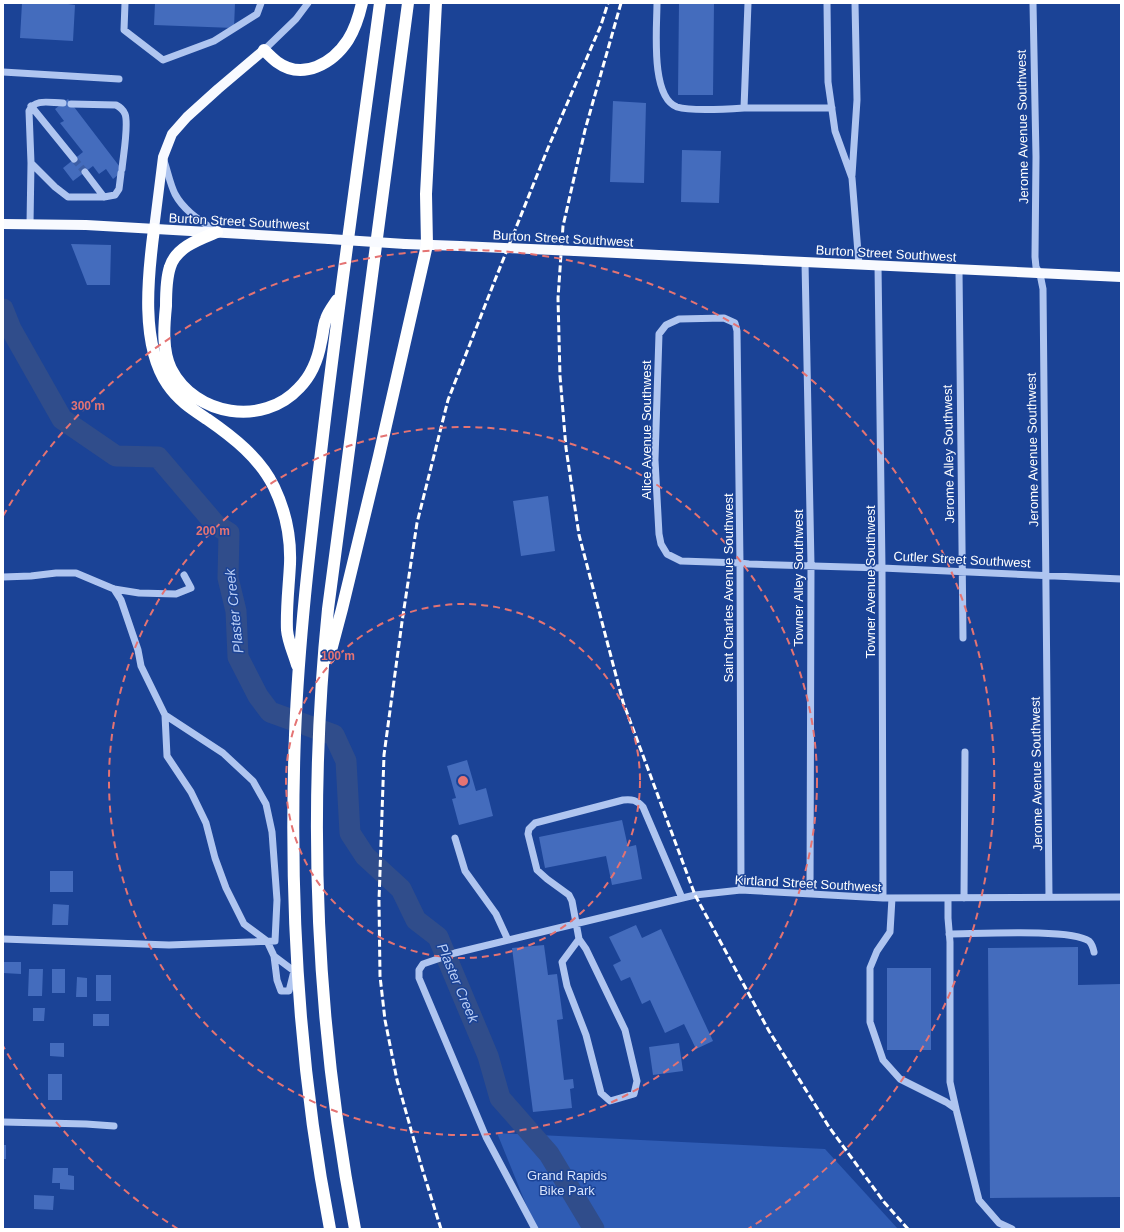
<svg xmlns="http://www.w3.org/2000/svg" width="1124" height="1232" viewBox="0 0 1124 1232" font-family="Arial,sans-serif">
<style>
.green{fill:#2f5cb4}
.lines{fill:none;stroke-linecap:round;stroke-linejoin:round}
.river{stroke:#304d8b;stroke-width:21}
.building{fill:#446cbd}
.minor-tunnel{stroke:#3d5fa6;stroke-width:7;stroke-dasharray:7 3.5;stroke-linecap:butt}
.minor{stroke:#afc5f0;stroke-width:7}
.major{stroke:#f8faff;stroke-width:10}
.highway{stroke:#fff;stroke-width:12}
.rail{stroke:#fff;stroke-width:3;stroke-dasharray:7 3;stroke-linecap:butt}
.major-bridge{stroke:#f8faff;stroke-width:10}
.ring{fill:none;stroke:#e47373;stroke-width:2;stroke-dasharray:7 5}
.labels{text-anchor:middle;stroke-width:3;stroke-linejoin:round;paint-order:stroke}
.street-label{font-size:13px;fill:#fff;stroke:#1b4396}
.park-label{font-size:13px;fill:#d6e2fb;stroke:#1b4396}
.water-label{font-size:14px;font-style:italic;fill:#bbcff6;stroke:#1b4396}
.centre{fill:#e47373;stroke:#1b4396;stroke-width:2}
.ring-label{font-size:12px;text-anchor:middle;font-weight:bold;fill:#e47373;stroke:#1b4396;stroke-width:3;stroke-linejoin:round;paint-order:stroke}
</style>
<rect width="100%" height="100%" fill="#1b4396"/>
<path class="green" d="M497 1133 825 1149 898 1229H536Z"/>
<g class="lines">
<path class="river" d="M3 309 11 329 62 419 116 456 158 457 216 525 229 533 228 578 236 611 238 657 258 696 270 712 334 735 346 761 350 833 365 856 401 889 416 920 438 937 488 1056 500 1098 549 1154 594 1229"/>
</g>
<path class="building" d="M22 3H61L75 5 73 41 20 38Z
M155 3H235L234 28 154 25Z
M679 3H714L713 95H678Z
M68 99 123 171 113 179 106 169 99 174 93 166 73 181 63 168 83 152 60 123 64 121 55 109Z
M613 101 646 103 644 183 610 182Z
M682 150 721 151 719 203 681 202Z
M71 244 111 245 110 285H87Z
M548 496 555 551 521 556 513 501Z
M467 760 476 791 486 788 493 816 459 825 452 799 456 798 447 766Z
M622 820 628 847 636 845 642 879 612 885 606 856 545 868 539 837Z
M50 871H73V892H50Z
M53 904 69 905 68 925H52Z
M636 925 642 938 661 929 713 1041 696 1049 684 1024 665 1033 650 1000 642 1004 630 977 621 981 613 965 621 961 609 937Z
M544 945 548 975 557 974 563 1019 557 1020 564 1080 573 1079 574 1088 570 1089 572 1108 533 1112 512 948Z
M1078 947V985L1120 984 1121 1197 990 1198 988 948Z
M3 962H21V974L3 973Z
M887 968H931V1050H887Z
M29 969H43L42 996H28Z
M52 969H65V993H52Z
M96 975H111V1001H96Z
M77 977 87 978V997H76Z
M33 1008H45L44 1021H33Z
M93 1014H109V1026H93Z
M50 1043H64V1057L50 1056Z
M679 1043 683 1071 653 1075 649 1047Z
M48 1074H62V1100H48Z
M3 1145H6V1159H3Z
M53 1168H68V1175L74 1176V1190L60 1189V1183H52Z
M34 1195 54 1196 53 1210 34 1209Z"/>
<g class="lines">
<path class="minor-tunnel" d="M74 159 85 172"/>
<path class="minor" d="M125 3 124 30 163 60 214 41 257 14 261 3
M657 3C657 27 650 97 677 107 690 111 729 109 744 108
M748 3 744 108H832
M827 3 828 82 835 131 852 178 859 265
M1033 3 1036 157 1035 257 1036 267 1040 274 1043 289 1049 897
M264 50 296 19 308 3
M3 72 119 79
M63 103C50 103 35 98 29 111L31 163 55 187 68 197H104L115 195 119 189 121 173
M71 104 116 105C120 107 123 109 125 114 129 124 123 157 122 169
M31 106 74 159
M164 161C168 172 170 184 175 194 184 211 201 221 217 232
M85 172 104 197
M852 175 857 100 855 3
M30 224 31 163
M805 262 811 565 810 894
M878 265 882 568 883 898
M959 270 963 638
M3 577 31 576 56 573H76L114 589 139 593 176 594 191 588 184 575
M165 715 167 756 191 792 206 823 215 858 226 888 244 924 267 941 274 956 277 980 281 991H289L294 971 274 956
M455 838 465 871 496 914 508 940
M741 890 740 563 737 331 735 323 724 318 679 319 666 325 659 334 655 460 659 534 661 544 667 554 681 561 740 563 749 564 882 568 1121 579
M892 898 890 932 877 951 870 968V1022L883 1060 900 1079 946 1102 956 1109 979 1200 999 1223 1012 1229
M948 898V918L950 942V1082L956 1109
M964 898 965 752
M949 934C975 934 1071 928 1089 941 1092 944 1093 947 1094 952
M3 939 169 945 275 941 277 900 272 832 266 804 253 781 223 753 165 715 141 666 138 650 121 600 114 589
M579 939 586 949 625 1030 637 1081 634 1094 610 1101 601 1093 586 1035 567 986 562 962 579 939 572 901 569 895 547 879 537 870 528 834 529 829 535 823 623 800C632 799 637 800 643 807L682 898
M3 1122 86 1124 114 1126
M535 1229 486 1137 419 978V970L423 964 455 953 695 895 741 890 883 898 1121 897"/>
<path class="major" d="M3 224 86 225 329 239
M154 229 163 157 172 134 187 117 218 89 264 50
M405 244 460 246
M575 251 1121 277"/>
<path class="highway" d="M264 50C268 54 273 59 277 62 303 81 333 63 348 40 355 29 359 16 362 3
M154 229C148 275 140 345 168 385 178 400 192 409 207 419 233 437 260 458 274 487 285 510 291 538 290 564 289 585 286 608 287 630 288 642 294 654 297 665
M217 232C200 239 176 247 170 267 166 279 166 293 166 306 164 326 162 350 171 369 195 416 263 427 299 388 311 376 318 359 321 342 323 335 323 326 326 319 328 312 333 306 337 300
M329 658 342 609 379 456 427 245 426 194 436 3
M330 1229C299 1069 289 898 295 735 299 632 312 529 324 427 341 285 361 144 380 3
M355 1229C316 1024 307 816 328 609L408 3"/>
<path class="rail" d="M621 3 585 130 563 226 558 298 560 376 566 448 579 535 623 702 695 895 769 1031 829 1127 884 1202 908 1229
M441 1229 421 1165 397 1080 385 1020 380 976 379 901 384 755 402 622 417 523 448 400 495 280 548 148 601 25 608 3"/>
<path class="major-bridge" d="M329 239 405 244
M460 246 575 251"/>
</g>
<g class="ring">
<circle cx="463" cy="781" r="177"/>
<circle cx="463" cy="781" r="354"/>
<path d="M178 1229A531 531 0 0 1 3 1046M3 516A531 531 0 1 1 748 1229"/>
</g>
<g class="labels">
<g class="street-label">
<text transform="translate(1022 127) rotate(-91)" y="5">Jerome Avenue Southwest</text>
<text transform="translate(239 221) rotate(3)" y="5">Burton Street Southwest</text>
<text transform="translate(563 238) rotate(3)" y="5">Burton Street Southwest</text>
<text transform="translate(886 253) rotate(3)" y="5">Burton Street Southwest</text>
<text transform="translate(646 430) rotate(-90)" y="5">Alice Avenue Southwest</text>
<text transform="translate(1032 450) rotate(-91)" y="5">Jerome Avenue Southwest</text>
<text transform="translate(948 454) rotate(-91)" y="5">Jerome Alley Southwest</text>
<text transform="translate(962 559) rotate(3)" y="5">Cutler Street Southwest</text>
<text transform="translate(798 578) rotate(-90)" y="5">Towner Alley Southwest</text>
<text transform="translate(870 582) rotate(-90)" y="5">Towner Avenue Southwest</text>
<text transform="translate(728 588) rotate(-90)" y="5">Saint Charles Avenue Southwest</text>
<text transform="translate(1036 774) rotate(-91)" y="5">Jerome Avenue Southwest</text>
<text transform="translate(808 883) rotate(3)" y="5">Kirtland Street Southwest</text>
</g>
<g class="park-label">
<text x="567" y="1180">Grand Rapids<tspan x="567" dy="15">Bike Park</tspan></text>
</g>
<g class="water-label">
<text transform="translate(234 611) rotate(-96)" y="5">Plaster Creek</text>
<text transform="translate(458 983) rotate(67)" y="5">Plaster Creek</text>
</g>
</g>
<circle cx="463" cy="781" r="6" class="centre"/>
<g class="ring-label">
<text x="88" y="410">300 m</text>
<text x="213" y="535">200 m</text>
<text x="338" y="660">100 m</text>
</g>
<rect width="1124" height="1232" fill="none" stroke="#ffffff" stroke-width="8"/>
</svg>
